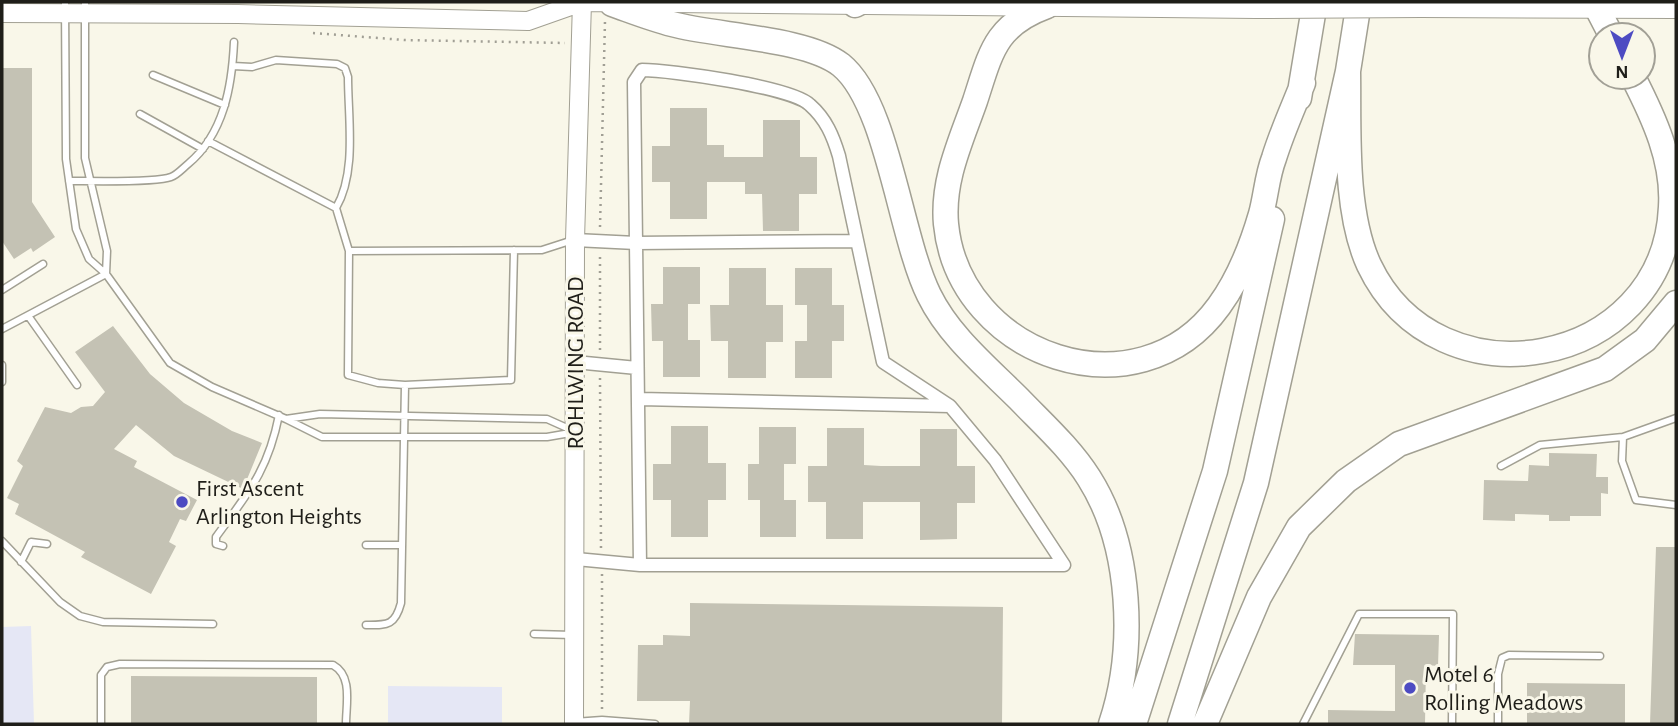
<svg xmlns="http://www.w3.org/2000/svg" width="1678" height="726" viewBox="0 0 1678 726" font-family="'Alegreya Sans',sans-serif">
<style>
.green{fill:#e5e7f5}
.building{fill:#c4c2b4}
.lines{fill:none;stroke-linecap:round;stroke-linejoin:round}
.lane-casing{stroke:#a2a093;stroke-width:9}
.street-casing{stroke:#a2a093;stroke-width:15}
.secondary-casing{stroke:#a2a093;stroke-width:20}
.highway-casing{stroke:#a2a093;stroke-width:27}
.path{stroke:#a19f95;stroke-width:2.5;stroke-dasharray:2 5;stroke-linecap:butt}
.lane{stroke:#fff;stroke-width:6}
.street{stroke:#fff;stroke-width:12}
.secondary{stroke:#fff;stroke-width:18}
.highway{stroke:#fff;stroke-width:24}
.secondary-bridge-casing{stroke:#a2a093;stroke-width:20;stroke-linecap:butt}
.secondary-bridge{stroke:#fff;stroke-width:18}
.poi-dot{fill:#4d4bc2;stroke:#f9f7e9;stroke-width:2.5}
.labels{text-anchor:middle;stroke-width:6;stroke-linejoin:round;paint-order:stroke}
.street-label{font-size:24px;fill:#1f1e19;stroke:#f9f7e9}
.poi-label{font-size:24px;fill:#1f1e19;stroke:#f9f7e9;text-anchor:start}
</style>
<rect width="100%" height="100%" fill="#f9f7e9"/>
<path class="green" d="M31 626 34 724H2V627Z
M388 686 502 687V724H388Z"/>
<path class="building" d="M2 68H32V202L55 237 33 252 31 248 14 259 2 241Z
M670 108H707V145H724V157H763V120H800V157H817V194H799V231H763L762 194H745V182H707V219H670V182H652V146H670Z
M663 267H700V304H688V340H700V377H663V341H652L651 304H663Z
M729 268H766V305H783V342H766V378H728V341H711L710 305H729Z
M795 268H832V305H844V341H832V378H795V341H807V305H795Z
M113 326 150 374 184 403 232 431 262 443 243 489 174 456 136 425 114 449 137 461 134 467 197 500 186 521 180 519 169 542 176 546 151 594 81 557 85 552 15 514 19 504 7 498 23 466 17 461 45 407 71 413 81 407 93 406 105 392 75 352Z
M671 426H708V463H726V500H708V537H671V500H653V464H671Z
M759 427H796V464H784V500H796V537H760V500H748V464H759Z
M827 428H864V465L881 466H920V429H957V466H975V503H957V539L920 540V502H863V539H826V502H808V466H827Z
M1549 453 1597 454 1596 477H1608V494L1601 493V516H1570V521H1549V515L1515 514V521L1483 520 1484 480 1528 481 1529 465 1549 466Z
M1656 547H1676V724H1650Z
M690 603 1003 607 1002 724H689L690 701H637L638 645H663V635L690 636Z
M1355 634 1439 635 1438 666 1426 665 1425 724H1328V710L1395 711V665H1353Z
M131 676 317 677V724H131Z
M1527 683 1625 684V724H1527Z"/>
<g class="lines">
<g class="lane-casing">
<path id="lane" d="M65 2 66 159 76 229 89 259 106 274 170 363 212 387 286 419
M85 2V158L107 251 106 274
M233 66 252 67 276 60 337 64 345 68 348 77C348 118 357 172 336 208
M153 75 225 105
M140 114 203 149
M208 141 336 208 349 251 542 250 573 240
M69 181C89 181 155 183 171 177 177 175 183 168 188 164 224 134 232 86 234 42
M349 251 348 375 378 383 405 385 401 603C395 626 387 625 366 625
M2 290 43 264
M29 317 77 385
M2 329 106 274
M2 365V382
M405 385 511 380 514 250
M320 414 547 419 576 432 547 437H322L286 419Z
M1676 418 1623 437 1622 461 1636 500 1676 505
M1501 466 1540 445 1623 437
M2 541 60 602 80 616 103 622 213 624
M366 545H401
M223 546 216 544V537C248 493 268 471 279 415
M21 562 31 542 47 544
M534 634 573 635
M574 722 602 720 655 724
M101 724V675L107 667 120 664 333 665C353 676 346 704 346 724
M1303 724 1359 614H1453L1452 724
M1498 724V674L1502 658 1509 655 1600 656"/>
</g>
<g class="street-casing">
<path id="street" d="M575 240 636 243 857 241
M575 362 637 368
M640 399 950 406 995 460 1064 565
M576 559 640 565H1064
M640 565 634 82 642 70C670 70 792 87 810 105 826 119 833 136 839 156L883 362 950 406"/>
</g>
<g class="secondary-casing">
<path id="secondary" d="M581 2 1256 9
M1421 8 1676 9
M2 13 238 14 528 21 582 2
M574 724 575 240 582 2"/>
</g>
<g class="highway-casing">
<path id="highway" d="M1045 2 1047 6C995 25 991 52 975 101 961 141 942 180 946 224 959 357 1138 418 1219 306 1238 280 1252 245 1261 214 1266 196 1267 176 1274 158 1282 132 1293 108 1303 83
M1604 2 1597 8 1611 35
M612 4C632 11 652 19 672 24 716 36 807 38 841 65 888 103 900 237 929 295 949 336 987 367 1019 399 1043 424 1070 448 1089 478 1132 546 1136 649 1111 724
M855 5 861 2
M1348 71C1349 130 1344 211 1369 265 1438 410 1664 368 1671 207 1674 161 1654 118 1633 77
M1299 98 1315 2
M1134 724 1215 471 1272 219
M1180 724 1256 483 1348 71 1359 2
M1205 724 1259 597 1299 527 1346 481 1399 444 1605 369 1645 340 1676 303"/>
</g>
<path class="path" d="M313 33 404 40 565 43
M600 227 605 21
M600 350V255
M600 378 601 549
M602 574V710"/>
<use href="#lane" class="lane"/>
<use href="#street" class="street"/>
<use href="#secondary" class="secondary"/>
<use href="#highway" class="highway"/>
<g class="secondary-bridge-casing">
<path id="secondary-bridge" d="M1256 9 1421 8"/>
</g>
<use href="#secondary-bridge" class="secondary-bridge"/>
</g>
<g class="poi-dot">
<circle cx="182" cy="502" r="7"/>
<circle cx="1410" cy="688" r="7"/>
</g>
<g class="labels">
<g class="street-label">
<text transform="translate(575 363) rotate(-90)" y="8">ROHLWING ROAD</text>
</g>
<g class="poi-label">
<text x="196" y="496">First Ascent<tspan x="196" dy="28">Arlington Heights</tspan></text>
<text x="1424" y="682">Motel 6<tspan x="1424" dy="28">Rolling Meadows</tspan></text>
</g>
</g>
<rect width="1678" height="726" fill="none" stroke="#1f1e19" stroke-width="7"/>
<g transform="translate(1622 56) rotate(180)"><circle r="33" fill="#f9f7e9" stroke="#a2a096" stroke-width="2"/>
<path d="M0-5L12 26L0 18L-12 26Z" fill="#4d4bc2"/>
<text y="-10" font-size="19" font-weight="bold" text-anchor="middle" fill="#1f1e19">N</text>
</g>
</svg>
